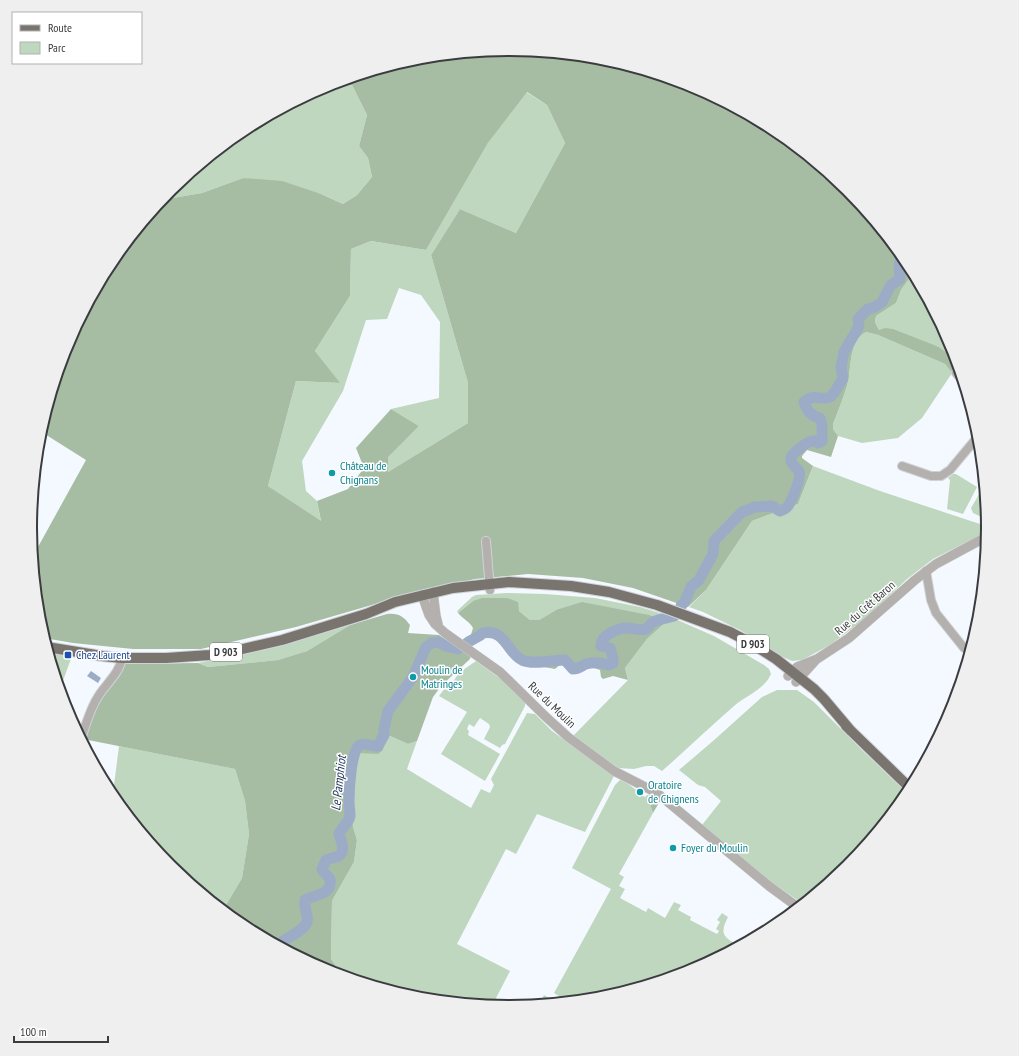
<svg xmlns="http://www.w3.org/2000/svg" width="1019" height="1056" viewBox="0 0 1019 1056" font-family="'PT Sans Narrow',sans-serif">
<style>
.green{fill:#bfd7be}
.forest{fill:#a6bda4;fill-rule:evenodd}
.water{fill:#9cacc7}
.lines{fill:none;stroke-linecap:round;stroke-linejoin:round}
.river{stroke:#9cacc7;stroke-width:11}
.minor-casing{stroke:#cfd3d9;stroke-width:10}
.tertiary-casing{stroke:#cfd3d9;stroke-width:10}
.primary-casing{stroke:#cfd3d9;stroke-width:12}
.minor{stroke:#b3b0ad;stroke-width:8}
.tertiary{stroke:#b3b0ad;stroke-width:9}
.primary{stroke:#7a746f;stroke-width:10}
.culture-dot{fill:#0f9aa8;stroke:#fff;stroke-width:1.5}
.transit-dot{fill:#1a4fb4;stroke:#fff;stroke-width:1.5}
.labels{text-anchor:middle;stroke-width:3;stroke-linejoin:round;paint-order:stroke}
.shield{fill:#fff;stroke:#757679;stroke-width:1}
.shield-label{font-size:11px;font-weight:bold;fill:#3a3c3f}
.culture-label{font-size:12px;fill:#0d838f;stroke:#fff;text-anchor:start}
.street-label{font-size:12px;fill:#3a3c3f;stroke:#fff}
.transit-label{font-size:12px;fill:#164399;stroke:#fff;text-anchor:start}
.water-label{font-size:13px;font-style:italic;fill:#1d3258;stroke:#fff}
.rim{fill:none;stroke:#3a3c3f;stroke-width:2}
</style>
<rect width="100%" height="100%" fill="#f4f9ff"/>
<path class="green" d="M352 85 367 115 359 146 368 158 372 177 357 195 343 204 321 194 243 178 202 193 161 200 171 189 243 129 322 87Z
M526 92 547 105 565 143 516 233 460 209 431 255 468 383V423L388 472 387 457 419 426 391 409 439 398 440 322 421 295 399 288 387 319 366 320 343 391 302 461 306 491 317 501 321 522 268 486 296 381 339 383 315 351 350 296 351 249 371 241 426 250 488 143Z
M915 274 953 345 954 351 951 353 946 352 939 347 879 330 875 322 876 316 896 303 901 290 911 276Z
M866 332 878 335 945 364 952 373 922 418 898 438 862 443 838 436 833 429V424C838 411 843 399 847 386 852 369 848 341 866 332Z
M813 466 880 491 989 527V531L933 559 907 579 866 618 830 645 802 660 792 661 783 657 740 630 703 612 689 607 706 590 752 521 798 504Z
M953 474H956L977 487 963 514 947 509 950 480 948 478Z
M985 484 988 520 973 513 971 508Z
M507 593 545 594 595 598 640 607 666 615 714 636 764 665 769 669 771 674C764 690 747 695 734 706 710 727 686 750 662 771L654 766H646L634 769 618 768 573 736 628 680 625 668 647 639 666 622 556 610 539 620H530L519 611 473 601 458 613 457 611 472 597 476 595Z
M350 625 307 651 278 660 208 667 198 663 267 649Z
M48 652 72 656 60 689Z
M476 661 501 679 525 702V706L505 744 502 745 500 748 484 739 490 727 489 724 480 718 474 727 469 724 467 729 469 731 468 735 500 754 485 781 441 754 467 712 439 696 445 688 452 687 454 689 456 686 453 685C454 674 468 667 476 661Z
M777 690H797L814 702 862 750 908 794 848 867 803 904 770 881 702 825 721 801 705 787 698 785 679 770 713 741 762 697Z
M527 713 535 714 552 731 614 776 585 832 537 814 516 854 506 849 457 944 510 971 494 1002 503 1007 416 998 343 976 331 959 332 901 354 862 357 840 353 827 351 794 360 752 383 750 386 738 390 736 408 744 417 741 407 769 471 808 481 789 490 793 494 785 491 779Z
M119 746 235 769 245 801 249 834 242 878 223 910 170 867 110 793H113Z
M620 780C626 781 633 788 638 791L639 794 645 797 647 795 653 813 619 874 624 877 619 886 625 889 620 898 646 912 648 908 665 918 674 902 681 905 678 910 691 917 690 920 717 934 719 931 716 929 720 922 717 920 722 913 728 917C721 931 721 936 736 944L732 950 730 951 728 950 726 953 693 971 603 998 568 1002 554 993 611 889 572 868 615 785Z
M544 995 557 1003 539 1005Z"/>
<path class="forest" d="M510 49 603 58 693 85 776 129 849 189 908 262 915 274 911 276 901 290 896 303 876 316 875 322 879 330 885 328 893 329 939 347 946 352 951 353 954 351 958 364 952 373 945 364 878 335 866 332C848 341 852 369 847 386 843 399 838 411 833 424V429L838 436 831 457 807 450 802 456V458L813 466 798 504 752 521 706 590 688 607 633 588 583 578 528 574 475 579 382 602 296 627 201 649H133L73 643 44 638 39 621 33 556 86 460 40 431 67 344 111 261 161 200 202 193 243 178 282 181 321 194 343 204 357 195 372 177 368 158 359 146 367 115 352 85 322 87 416 58ZM527 92 547 105 565 143 516 233 460 209 431 255 468 383V423L388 472V457L419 426 391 409 356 448 364 468 348 489 317 501 321 521 268 486 296 381 340 383 315 351 350 296 351 249 371 241 426 250 488 143Z
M482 598H507L518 602 519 611 530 620H539L556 610 582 602 649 615 666 622 647 639 625 668 628 680 613 676 603 679 601 677 600 670 588 666 581 672H573L562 663 555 669 521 663 514 657 509 648 495 638H482L468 645 465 643 470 638 473 628C469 621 463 619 458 613L473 601Z
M387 614C399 613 403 616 410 625L408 633 439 635 468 654 471 656 470 659 442 685 433 697 417 741 408 744 390 736 386 738 383 750 378 754 360 753 351 794 353 827 357 840 354 862 332 901 331 959 343 976 326 971 243 927 223 910 242 878 249 834 245 801 235 769 83 739C93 708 107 689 125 664L198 663 208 667 278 660 307 651 350 625Z
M647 795 660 801 653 813Z"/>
<path class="water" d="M91 671 101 678 98 683 87 676Z"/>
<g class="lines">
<path class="river" d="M681 606 685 601 691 587 699 580 713 554 714 541 742 512 755 507 772 506 780 511C783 510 786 509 788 506 792 500 802 477 799 471 796 466 790 465 791 458 792 453 808 441 813 441 815 440 816 441 818 443L822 441V425L820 418C811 416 807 411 804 402 813 393 821 401 830 397 835 394 839 384 843 378L841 367 844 352 859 326 858 319 868 309 875 307 882 302 891 285 900 279C900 270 897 263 903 255
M467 643C472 639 478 638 483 633 505 628 508 654 522 660 532 665 554 660 565 660L573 669C579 669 581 666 586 664 593 662 602 663 609 665L613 663V658L610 648 601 646C601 635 618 628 627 628 633 628 640 631 646 629 649 627 650 624 653 622 659 619 667 618 674 616
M278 945C285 937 303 933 307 922 309 914 303 907 305 900 315 894 332 896 330 879L323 871 322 869 326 860C330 858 335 858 339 856 346 850 341 841 339 834 341 828 349 823 350 816 350 811 349 806 349 801 349 791 351 748 360 745 365 742 371 747 378 746L384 735V729L388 711 413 677 426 647 432 643 438 642 446 646 458 649"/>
<g class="minor-casing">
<path id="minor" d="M956 373 964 382
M902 466 931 476H941L950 470 980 434
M486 541 490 590
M926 571 931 600 936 613 964 648 971 650
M81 739C86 724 90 708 99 695 107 683 120 672 122 658"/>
</g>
<g class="tertiary-casing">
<path id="tertiary" d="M433 592 436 616 438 624
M422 595 429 615 435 624 445 633 500 672 546 717 568 737 614 771 657 793 769 886 799 908
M788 676 797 667 817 659 849 638 915 580 936 564 988 536
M796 682 815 661"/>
</g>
<g class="primary-casing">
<path id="primary" d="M47 647 102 656 122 658H166L210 655 234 651 282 640 366 614 395 602 453 588 509 582 571 586 609 592 657 605 730 632 749 642 776 659 814 689 824 699 851 731
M846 726 911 789"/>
</g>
<use href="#minor" class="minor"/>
<use href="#tertiary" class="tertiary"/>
<use href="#primary" class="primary"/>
</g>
<g class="culture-dot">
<circle cx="332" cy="473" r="4"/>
<circle cx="413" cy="677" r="4"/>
<circle cx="640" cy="792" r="4"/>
<circle cx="673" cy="848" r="4"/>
</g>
<rect class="transit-dot" x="64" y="651" width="8" height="8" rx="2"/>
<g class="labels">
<g class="shield">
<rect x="737" y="635" width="32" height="18" rx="3"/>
<rect x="210" y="643" width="32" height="18" rx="3"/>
</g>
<g class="shield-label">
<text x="753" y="648">D 903</text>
<text x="226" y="656">D 903</text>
</g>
<g class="culture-label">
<text x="340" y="470">Château de<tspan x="340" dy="14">Chignans</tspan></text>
<text x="421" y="674">Moulin de<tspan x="421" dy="14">Matringes</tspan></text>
<text x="648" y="789">Oratoire<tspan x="648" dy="14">de Chignens</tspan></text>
<text x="681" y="852">Foyer du Moulin</text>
</g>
<g class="street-label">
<text transform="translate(865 608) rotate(-41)" y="4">Rue du Crêt Baron</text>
<text transform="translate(552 705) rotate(44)" y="4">Rue du Moulin</text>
</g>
<g class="transit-label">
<text x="76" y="659">Chez Laurent</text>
</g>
<g class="water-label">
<text transform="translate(338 783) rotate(-84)" y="5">Le Pamphiot</text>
</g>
</g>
<path d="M0 0H1019V1056H0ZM37 528a472 472 0 1 1 944 0a472 472 0 1 1-944 0Z" fill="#efeff0" fill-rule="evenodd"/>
<path class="rim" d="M37 528a472 472 0 1 1 944 0a472 472 0 1 1-944 0Z"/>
<rect x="12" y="12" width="130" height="52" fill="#ffffff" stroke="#b0b1b2"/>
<rect x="20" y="25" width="20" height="6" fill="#7a746f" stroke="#b0b1b2"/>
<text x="48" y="32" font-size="12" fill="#3a3c3f">Route</text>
<rect x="20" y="42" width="20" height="12" fill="#bfd7be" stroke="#b0b1b2"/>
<text x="48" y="52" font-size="12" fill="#3a3c3f">Parc</text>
<path d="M14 1036v6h94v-6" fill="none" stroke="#3a3c3f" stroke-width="2"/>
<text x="20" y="1036" font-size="12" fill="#3a3c3f" stroke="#ffffff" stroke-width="3" paint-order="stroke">100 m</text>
</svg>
